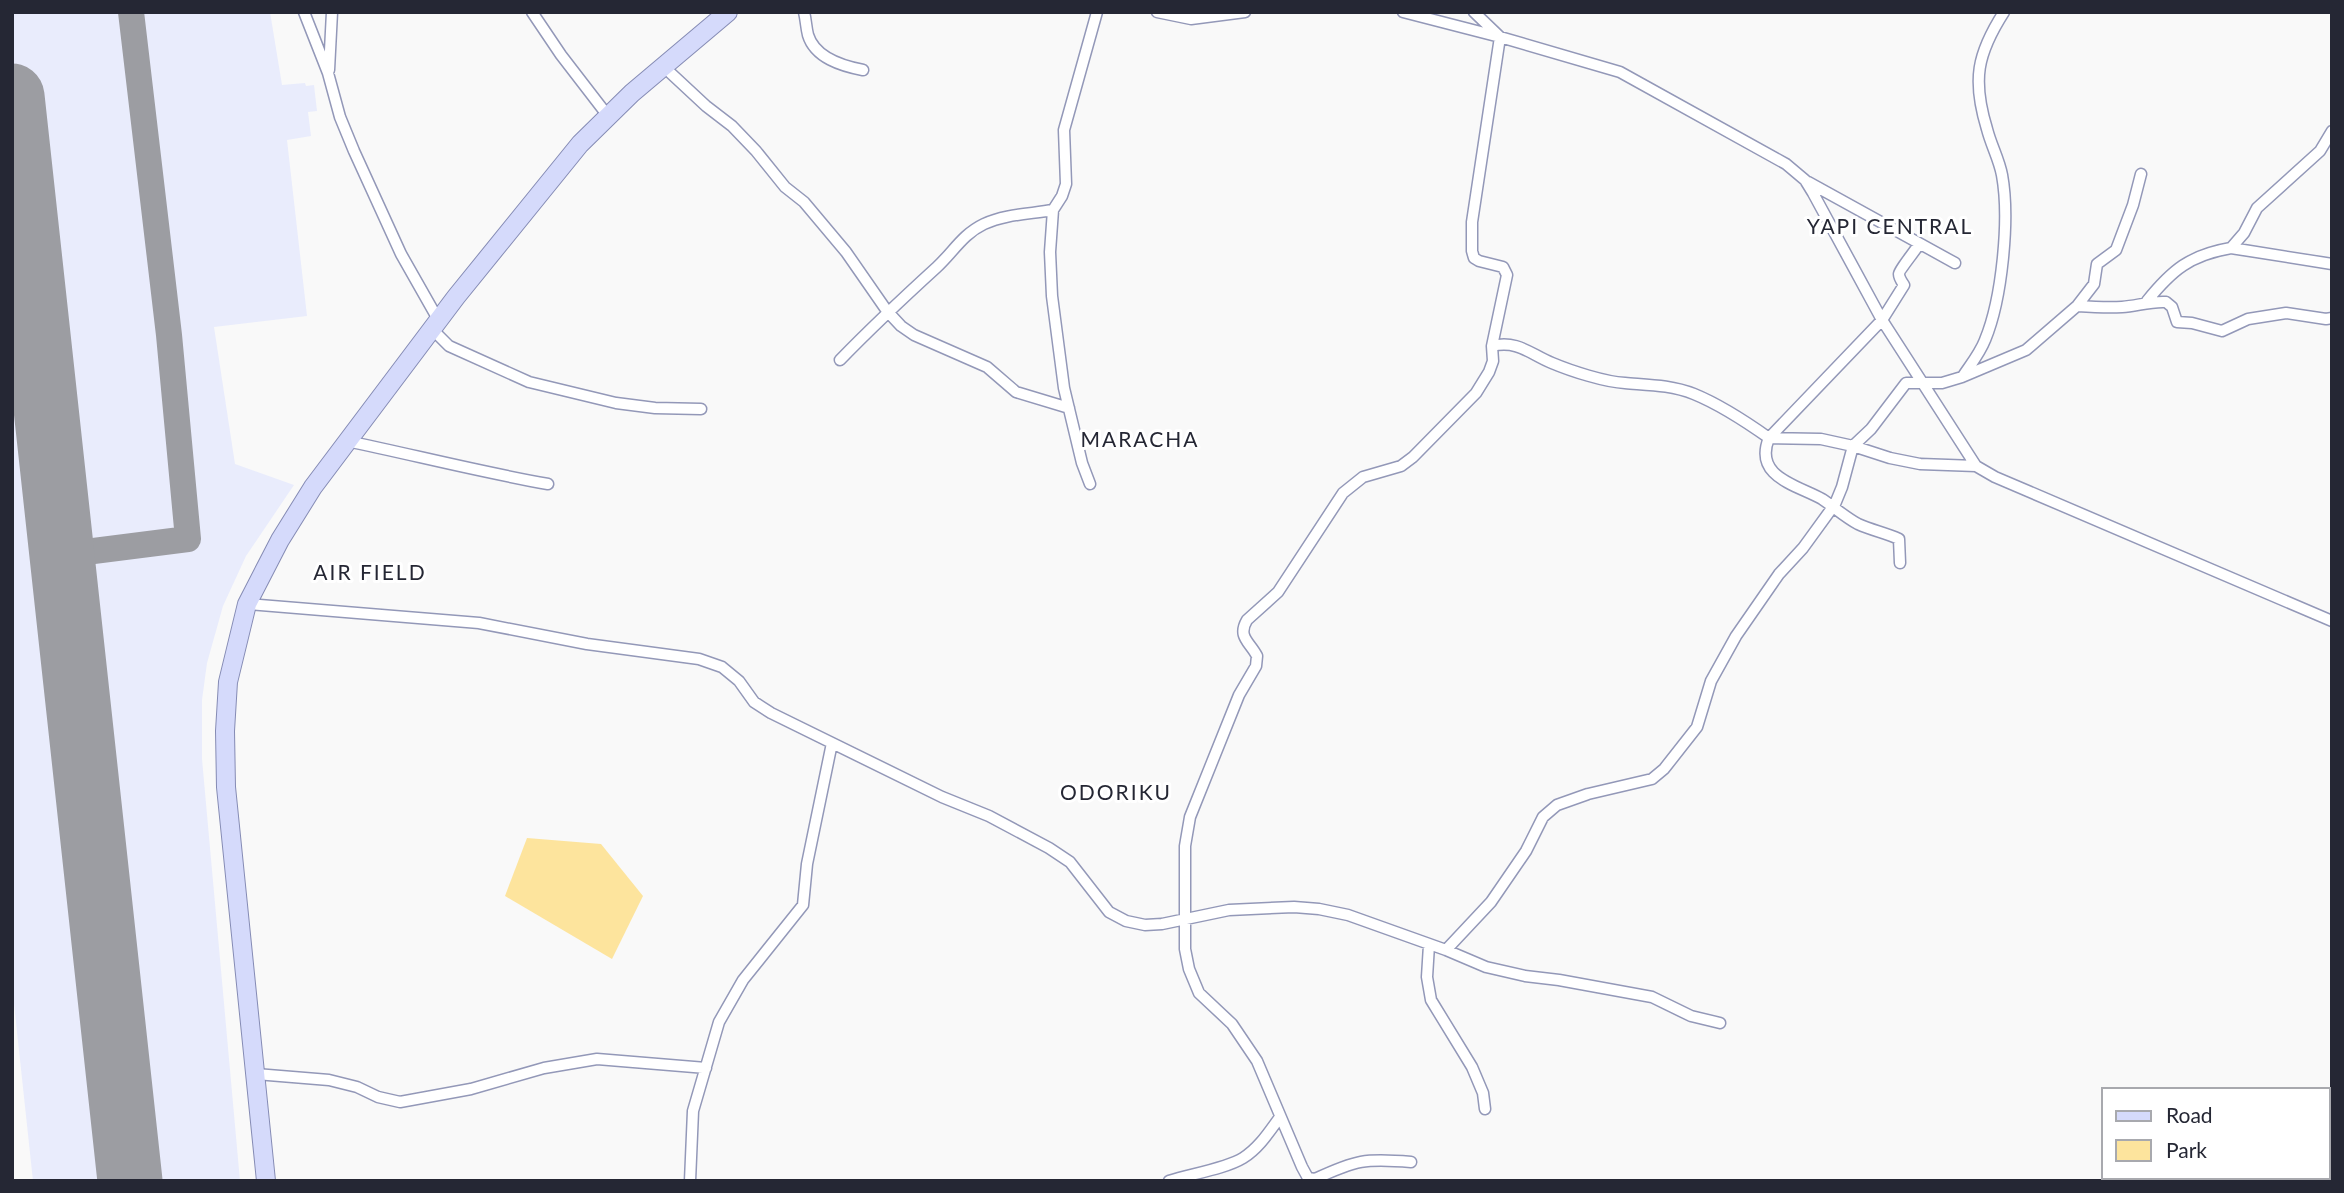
<svg xmlns="http://www.w3.org/2000/svg" width="2344" height="1193" viewBox="0 0 2344 1193" font-family="Lato,sans-serif">
<style>
.built{fill:#e9ecfc}
.green{fill:#fde49d}
.lines{fill:none;stroke-linecap:round;stroke-linejoin:round}
.taxiway{stroke:#9c9da2;stroke-width:26}
.runway{stroke:#9c9da2;stroke-width:65}
.minor-casing{stroke:#9398b8;stroke-width:13}
.primary-casing{stroke:#858bb4;stroke-width:20}
.minor{stroke:#fff;stroke-width:10}
.primary{stroke:#d5dafb;stroke-width:18}
.labels{text-anchor:middle;stroke-width:6;stroke-linejoin:round;paint-order:stroke}
.quarter-label{font-size:21px;letter-spacing:2px;fill:#252734;stroke:#fff}
</style>
<rect width="100%" height="100%" fill="#f9f9f9"/>
<path class="built" d="M12 12H270L282 85 305 83 306 86 314 85 317 111 308 112 311 136 287 140 307 316 214 327 235 464 294 485 246 556 223 606 207 663 202 700V759L240 1181H33L12 985Z"/>
<path class="green" d="M527 838 601 844 643 896 612 959 505 896Z"/>
<g class="lines">
<path class="taxiway" d="M62 555 188 539 169 335 131 12"/>
<path class="runway" d="M12 96 130 1181"/>
<g class="minor-casing">
<path id="minor" d="M304 12 328 73 340 117 354 151 401 254 439 321
M532 12 561 55 608 116
M804 12C806 20 806 27 808 35 815 58 842 66 863 70
M1157 12 1191 19 1245 12
M1403 12 1500 37 1620 72 1786 164 1805 180 1813 193 1882 320 1976 466 1995 477 2332 621
M663 66 706 106 732 126 756 151 785 187 804 202 846 252 887 311 901 326 914 335 987 367 1016 392 1069 408
M329 70 332 12
M1808 182 1955 263
M2231 248 2244 233 2257 208 2320 151 2332 131
M2147 301C2172 270 2190 255 2231 248L2332 264
M2077 306C2092 307 2107 308 2122 307 2137 306 2150 301 2166 302L2172 307 2177 322 2192 323 2222 331 2248 319 2286 313 2326 319 2332 318
M432 329 449 346 529 382 616 403 655 408 701 409
M1492 346C1518 340 1530 354 1552 363 1571 371 1605 382 1625 383 1649 385 1671 385 1694 394 1721 405 1745 421 1769 438L1882 320 1904 285C1902 282 1899 278 1899 274 1899 270 1916 250 1919 244
M840 360C872 327 903 298 937 267 954 251 963 234 984 224 1005 214 1031 214 1053 210
M1963 376C1971 364 1980 353 1985 340 2002 299 2010 219 2002 175 1999 159 1991 145 1987 129 1972 80 1977 54 2004 12
M347 441C414 455 480 472 548 484
M1090 484 1082 463 1064 388 1052 296 1050 252 1053 210 1062 196 1066 184 1064 130 1097 12
M1900 563 1899 539C1886 533 1871 530 1858 524 1845 517 1834 507 1822 499 1797 485 1753 477 1769 438L1821 439 1853 446 1890 458 1920 464 1976 466
M247 604 479 623 587 644 699 659 722 667 739 681 754 702 771 713 942 797 989 816 1049 848 1070 862 1109 912 1126 921 1145 925 1162 924 1229 910 1294 907 1319 909 1348 915 1446 950 1486 967 1525 976 1559 980 1652 997 1691 1016 1720 1023
M1429 945 1427 977 1431 1000 1472 1067 1483 1093 1485 1109
M1446 950 1491 902 1526 851 1543 817 1557 805 1588 794 1652 779 1664 769 1697 727 1711 681 1736 636 1779 574 1803 548 1835 504 1842 487 1853 446 1871 429 1906 383H1942L1962 377 2026 350 2077 306 2094 284 2097 264 2116 250 2133 205 2141 174
M256 1074 329 1080 357 1087 378 1097 400 1102 471 1089 544 1068 597 1059 706 1068
M1411 1162C1365 1158 1356 1160 1315 1179L1308 1178 1302 1167 1257 1061 1232 1024 1199 993 1189 969 1185 949V846L1190 817 1239 695 1256 666 1257 656C1250 642 1237 637 1247 620L1278 592 1343 493 1363 477 1401 466 1413 457 1476 393 1489 372 1493 361 1492 346 1507 275 1503 267 1479 261 1474 258 1472 251V222L1500 37 1474 12
M690 1181 693 1111 719 1022 743 980 803 905 807 864 832 743
M1169 1181C1190 1174 1225 1169 1243 1158 1259 1148 1269 1132 1280 1117"/>
</g>
<g class="primary-casing">
<path id="primary" d="M266 1181 226 787 225 731 228 682 247 604 280 540 313 487 456 297 580 144 632 93 728 12"/>
</g>
<use href="#minor" class="minor"/>
<use href="#primary" class="primary"/>
</g>
<g class="labels">
<g class="quarter-label">
<text x="1890" y="234">YAPI CENTRAL</text>
<text x="1140" y="447">MARACHA</text>
<text x="370" y="580">AIR FIELD</text>
<text x="1116" y="800">ODORIKU</text>
</g>
</g>
<rect width="2344" height="1193" fill="none" stroke="#252734" stroke-width="28"/>
<rect x="2102" y="1088" width="228" height="91" fill="#ffffff" stroke="#a8a9ae" stroke-width="2"/>
<rect x="2116" y="1111" width="35" height="10" fill="#d5dafb" stroke="#a8a9ae" stroke-width="2"/>
<text x="2166" y="1123" font-size="21" fill="#252734">Road</text>
<rect x="2116" y="1140" width="35" height="21" fill="#fde49d" stroke="#a8a9ae" stroke-width="2"/>
<text x="2166" y="1158" font-size="21" fill="#252734">Park</text>
</svg>
